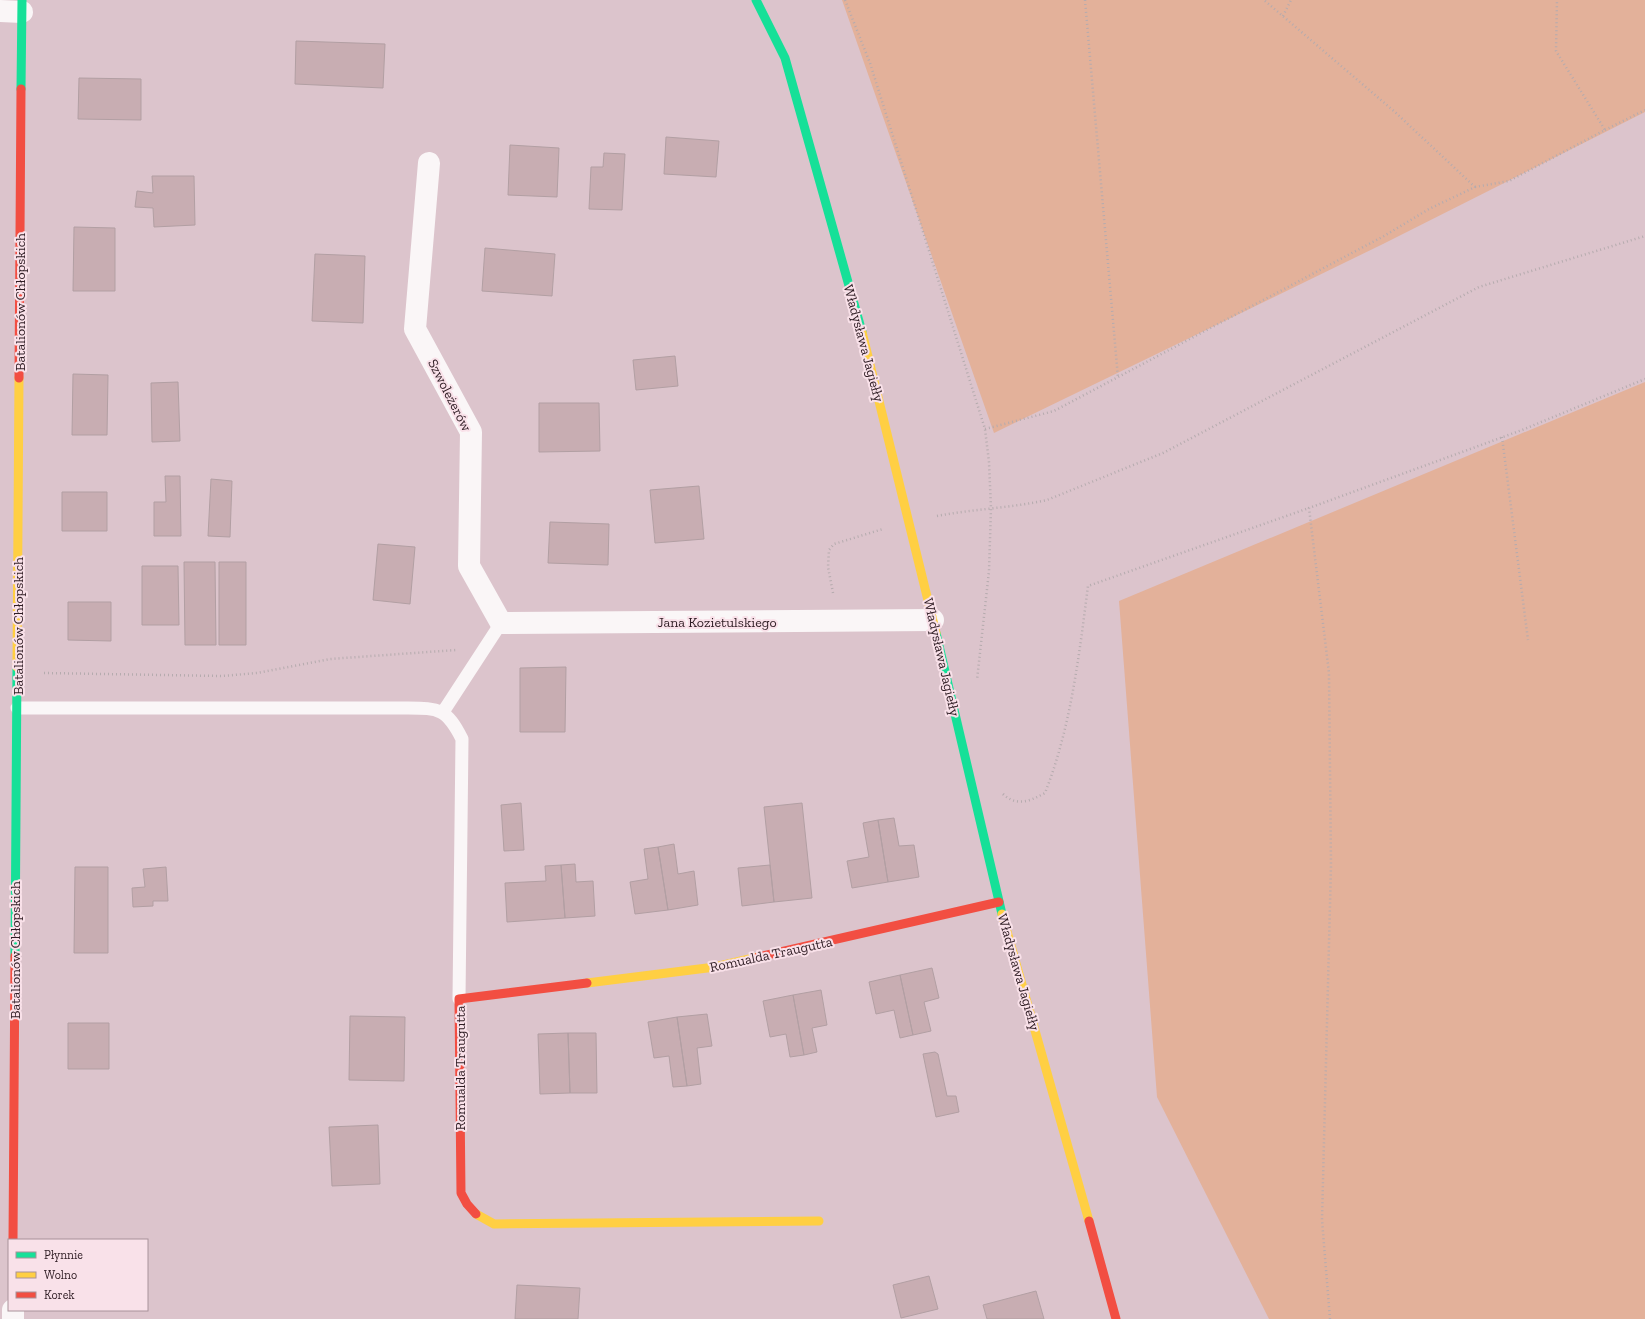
<svg xmlns="http://www.w3.org/2000/svg" width="1645" height="1319" viewBox="0 0 1645 1319" font-family="'Zilla Slab',serif">
<style>
.green{fill:#e3b19a}
.building{fill:#c8adb2;stroke:#b29fa3}
.lines{fill:none;stroke-linecap:round;stroke-linejoin:round}
.path{stroke:#b5abae;stroke-width:2.5;stroke-dasharray:1 3;stroke-linecap:butt}
.lane{stroke:#faf6f7;stroke-width:13}
.street{stroke:#faf6f7;stroke-width:22}
.fast{stroke:#16e098;stroke-width:9}
.slow{stroke:#ffcf43;stroke-width:9}
.jam{stroke:#f24e42;stroke-width:9}
.labels{text-anchor:middle;stroke-width:4;stroke-linejoin:round;paint-order:stroke}
.street-label{font-size:14px;fill:#2e1c23;stroke:#f9e1e9}
</style>
<rect width="100%" height="100%" fill="#dcc4cc"/>
<path class="green" d="M842 0H1645V112L1383 244 994 433Z
M1645 382V1319H1269L1157 1097 1119 601Z"/>
<path class="building" d="M296 41 385 44 383 88 295 84Z
M79 78 141 79V120L78 119Z
M666 137 719 141 716 177 664 174Z
M510 145 559 148 557 197 508 195Z
M604 153 625 154 622 210 589 209 591 167H603Z
M152 176H194L195 225 154 227 153 208 135 207 137 191 153 193Z
M74 227 115 228V291H73Z
M485 248 555 254 552 296 482 291Z
M315 254 365 256 363 323 312 321Z
M675 356 678 386 636 390 633 360Z
M73 374 108 375 107 435H72Z
M178 382 180 441 152 442 151 383Z
M539 403H599L600 451 539 452Z
M165 476H180L181 536H154V502H166Z
M211 479 232 481 230 537 208 536Z
M699 486 704 539 655 543 650 490Z
M62 492H107V531H62Z
M550 522 609 524 608 565 548 563Z
M378 544 415 547 410 604 373 600Z
M184 562H215L216 645H185Z
M219 562H246V645H219Z
M142 566H178L179 625H142Z
M68 602H111V641L68 640Z
M566 667 565 732H520V668Z
M521 803 524 850 504 851 501 805Z
M802 803 812 898 774 902 764 807Z
M894 818 899 846 914 845 919 877 888 882 878 820Z
M878 820 888 882 852 888 847 861 869 857 863 823Z
M674 844 678 874 694 871 698 905 668 910 658 847Z
M658 847 668 910 635 914 630 882 648 879 644 849Z
M575 864 576 882 593 881 595 916 565 918 561 865Z
M561 865 565 918 507 922 505 883 546 881 545 866Z
M770 865 774 902 742 906 738 868Z
M75 867H108V953H74Z
M166 867 168 901H153V906L133 907 132 888 145 887 143 869Z
M932 968 939 998 924 1002 931 1031 913 1035 900 975Z
M900 975 913 1035 900 1038 894 1010 876 1014 869 982Z
M821 990 827 1025 812 1028 817 1052 804 1055 793 995Z
M793 995 804 1055 790 1057 786 1034 770 1037 763 1001Z
M707 1014 712 1046 697 1048 701 1084 687 1086 677 1017Z
M350 1016 405 1017 404 1081 349 1080Z
M677 1017 687 1086 673 1087 669 1056 654 1058 648 1022Z
M68 1023H109V1069H68Z
M568 1033H596L597 1093H570Z
M568 1033 570 1093 540 1094 538 1034Z
M935 1052 938 1054 947 1096H956L959 1112 936 1117 923 1054Z
M378 1125 380 1184 332 1186 329 1127Z
M929 1276 938 1309 901 1318 893 1285Z
M517 1285 580 1288 578 1319H515Z
M1036 1291 1044 1319H987L983 1305Z"/>
<g class="lines">
<path class="path" d="M845 0 870 63 985 429 989 462 991 508 989 571 977 680
M1085 0 1118 378
M1283 16 1291 0
M1605 130 1645 110
M1475 187 1509 181 1605 130 1556 51 1557 0
M985 429 1054 411 1384 236 1429 209 1475 187 1395 112 1264 0
M1502 437 1528 640
M937 516C973 509 1011 508 1047 500L1163 453 1479 287 1645 236
M833 593 828 567 829 550 834 544 883 529
M44 673 222 676 257 673 330 659 456 650
M1003 794C1017 807 1030 801 1045 793 1071 727 1079 656 1088 586L1309 508
M1330 1319 1322 1220 1331 865 1329 673 1309 508 1522 430 1645 379"/>
<path class="lane" d="M17 708H408C439 708 447 709 462 739L459 999
M443 712 501 623"/>
<path class="street" d="M0 11 22 12
M429 163 415 329 471 432 469 566 501 623 933 620
M13 1319V1310"/>
<path class="fast" d="M756 0 785 58 862 332
M21 89 22 0
M936 633 1002 914
M15 956 17 667"/>
<path class="slow" d="M862 332 936 633
M17 667 19 378
M1002 914 1089 1221
M587 983 715 967 758 957
M476 1214 494 1224 819 1221"/>
<path class="jam" d="M19 378 21 89
M758 957 999 902
M476 1214 467 1204 461 1193 459 999 587 983
M1089 1221 1116 1319
M13 1240 15 956"/>
</g>
<g class="labels">
<g class="street-label">
<text transform="translate(20 302) rotate(-90)" y="5">Batalionów Chłopskich</text>
<text transform="translate(864 343) rotate(75)" y="5">Władysława Jagiełły</text>
<text transform="translate(450 395) rotate(63)" y="5">Szwoleżerów</text>
<text x="717" y="627">Jana Kozietulskiego</text>
<text transform="translate(18 626) rotate(-90)" y="5">Batalionów Chłopskich</text>
<text transform="translate(942 657) rotate(77)" y="5">Władysława Jagiełły</text>
<text transform="translate(15 950) rotate(-90)" y="5">Batalionów Chłopskich</text>
<text transform="translate(771 954) rotate(-12)" y="5">Romualda Traugutta</text>
<text transform="translate(1019 972) rotate(74)" y="5">Władysława Jagiełły</text>
<text transform="translate(460 1068) rotate(-90)" y="5">Romualda Traugutta</text>
</g>
</g>
<rect x="8" y="1239" width="140" height="72" fill="#f9e1e9" stroke="#a8929a"/>
<rect x="16" y="1252" width="20" height="6" fill="#16e098" stroke="#a8929a"/>
<text x="44" y="1259" font-size="12" fill="#2e1c23">Płynnie</text>
<rect x="16" y="1272" width="20" height="6" fill="#ffcf43" stroke="#a8929a"/>
<text x="44" y="1279" font-size="12" fill="#2e1c23">Wolno</text>
<rect x="16" y="1292" width="20" height="6" fill="#f24e42" stroke="#a8929a"/>
<text x="44" y="1299" font-size="12" fill="#2e1c23">Korek</text>
</svg>
